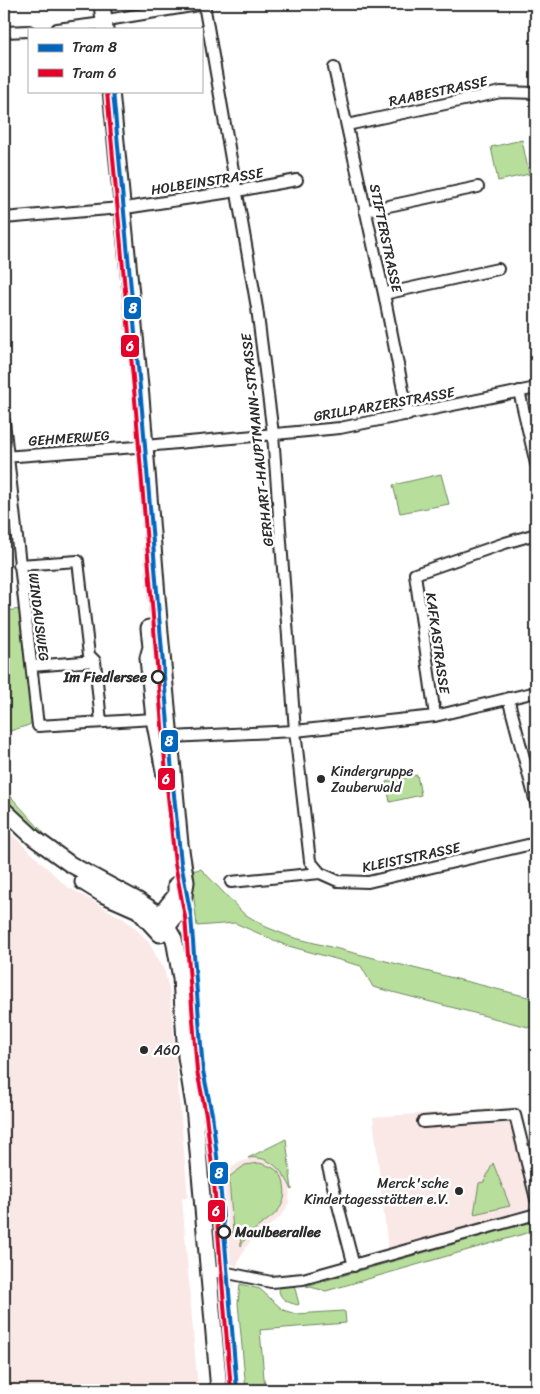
<svg xmlns="http://www.w3.org/2000/svg" width="540" height="1394" viewBox="0 0 540 1394" font-family="Sriracha,sans-serif">
<style>
.built{fill:#fae8e7}
.green{fill:#b7df9b;stroke:#718563}
.lines{fill:none;stroke-linecap:round;stroke-linejoin:round}
.street-casing{stroke:#2b2b2b;stroke-width:14}
.secondary-casing{stroke:#2b2b2b;stroke-width:19}
.street{stroke:#fff;stroke-width:10}
.secondary{stroke:#fff;stroke-width:15}
.tram-1-casing{stroke:#fff;stroke-width:8}
.tram-2-casing{stroke:#fff;stroke-width:8}
.tram-1{stroke:#0065bd;stroke-width:4}
.tram-2{stroke:#e4002b;stroke-width:4}
.stop-dot{fill:#fff;stroke:#2b2b2b;stroke-width:2.5}
.poi-dot{fill:#2b2b2b;stroke:#fff;stroke-width:2}
.labels{text-anchor:middle;stroke-width:5;stroke-linejoin:round;paint-order:stroke}
.street-label{font-size:14px;fill:#2b2b2b;stroke:#fff}
.stop-label{font-size:14px;font-weight:bold;fill:#2b2b2b;stroke:#fff;text-anchor:end}
.poi-label{font-size:14px;fill:#2b2b2b;stroke:#fff;text-anchor:start}
.line-badge{stroke:#fff;stroke-width:2}
.badge-label{font-size:14px;text-anchor:middle;font-weight:bold;fill:#fff}
</style>
<rect width="100%" height="100%" fill="#fff"/>
<filter id="ink" filterUnits="userSpaceOnUse"><feTurbulence type="fractalNoise" baseFrequency=".02" numOctaves="2"/><feDisplacementMap in="SourceGraphic" scale="10" xChannelSelector="R" yChannelSelector="G"/><feConvolveMatrix kernelMatrix="1 2 1 2 8 2 1 2 1" color-interpolation-filters="sRGB"/></filter>
<g filter="url(#ink)">
<path class="built" d="M536 388V464L519 391Z
M4 827 66 886 124 919 137 930 148 941 165 972 170 994 188 1197 182 1199 198 1390H4Z
M191 915 204 1070 217 1130 221 1176 238 1163 255 1157 269 1161 280 1169 292 1190H290L289 1202 285 1211 279 1218 251 1240 243 1252 236 1267 219 1255 208 1130 197 1082 182 916Z
M519 1107 536 1176V1206L388 1250 373 1117Z
M231 1282 234 1283 232 1301 233 1315H235L241 1390H227L220 1303H224L223 1295H220L223 1286Z"/>
<path class="green" d="M522 140 529 174 498 181 491 147Z
M441 474 449 504 400 513 393 485Z
M21 609 33 721 29 725 4 733V611Z
M417 775 421 795 390 802 386 782Z
M4 789 49 839 47 842 4 803Z
M201 869 243 913 266 927 291 937 536 999V1026L532 1028 373 987 361 966 285 945 235 923 197 926 191 871Z
M286 1139 292 1190C284 1172 271 1155 248 1158Z
M259 1163C271 1166 282 1170 284 1184 291 1219 252 1221 241 1246L240 1233H233L229 1177 245 1165Z
M493 1163 510 1206 474 1214 479 1183 484 1182Z
M532 1222 534 1231 326 1291 306 1286Z
M240 1284 260 1289 283 1310 296 1314 343 1311 345 1312 346 1323 260 1330 265 1390H246L238 1303Z
M294 1285 299 1304 298 1305C289 1303 278 1299 279 1288Z"/>
<g class="lines">
<g class="street-casing">
<path id="street" d="M204 4 257 308 273 434 295 731 310 861 320 873
M57 29 96 24 113 19 204 4
M4 32 29 31
M334 68 384 294 408 415
M347 125 501 92 536 93
M365 211 478 187
M4 218 132 207 237 191 297 180
M384 294 498 269
M519 391 536 464
M4 421 38 726 154 719
M145 446 340 428 536 388
M4 457 136 447
M19 565 78 561 89 655 95 661 101 722
M32 666 95 661
M508 698 536 803
M435 716 415 574 505 543 536 534
M171 737 295 731 435 716 536 692
M231 882 320 873 338 881 368 882 536 843
M423 1122 515 1115 536 1199
M328 1167 354 1266
M210 1272H223L271 1282 303 1279 536 1214"/>
</g>
<g class="secondary-casing">
<path id="secondary" d="M102 4 105 29
M111 91 141 397 160 633 180 844 186 882 183 901 178 913 168 926 155 927
M149 628 151 647 148 658 154 719 165 776
M4 810 34 838 70 864 137 900 160 915 174 939 181 978 186 1057 194 1106 219 1390
M83 882 104 895 138 910 160 934
M155 927 160 915 176 895V885"/>
</g>
<use href="#street" class="street"/>
<use href="#secondary" class="secondary"/>
<g class="tram-1-casing">
<path id="tram-1" d="M113 91 142 410 173 785 181 863 191 916 203 1071 212 1114 220 1182 237 1390"/>
</g>
<g class="tram-2-casing">
<path id="tram-2" d="M107 92 136 411 167 786 175 864 185 917 197 1071 206 1115 214 1183 231 1390"/>
</g>
<use href="#tram-1" class="tram-1"/>
<use href="#tram-2" class="tram-2"/>
</g>
</g>
<g class="stop-dot">
<circle cx="158" cy="677" r="6"/>
<circle cx="224" cy="1232" r="6"/>
</g>
<g class="poi-dot">
<circle cx="321" cy="779" r="5"/>
<circle cx="144" cy="1050" r="5"/>
<circle cx="459" cy="1191" r="5"/>
</g>
<g class="labels">
<g class="street-label">
<text transform="translate(438 91) rotate(-12)" y="5">RAABESTRASSE</text>
<text transform="translate(207 181) rotate(-9)" y="5">HOLBEINSTRASSE</text>
<text transform="translate(386 238) rotate(78)" y="5">STIFTERSTRASSE</text>
<text transform="translate(384 404) rotate(-10)" y="5">GRILLPARZERSTRASSE</text>
<text transform="translate(69 438) rotate(-4)" y="5">GEHMERWEG</text>
<text transform="translate(257 440) rotate(-96)" y="5">GERHART-HAUPTMANN-STRASSE</text>
<text transform="translate(39 617) rotate(83)" y="5">WINDAUSWEG</text>
<text transform="translate(438 643) rotate(82)" y="5">KAFKASTRASSE</text>
<text transform="translate(411 857) rotate(-12)" y="5">KLEISTSTRASSE</text>
</g>
<g class="stop-label">
<text x="147" y="682">Im Fiedlersee</text>
<text x="235" y="1237" text-anchor="start">Maulbeerallee</text>
</g>
<g class="poi-label">
<text x="331" y="776">Kindergruppe<tspan x="331" dy="16">Zauberwald</tspan></text>
<text x="154" y="1055">A60</text>
<text x="449" y="1188" text-anchor="end">Merck'sche<tspan x="449" dy="16">Kindertagesstätten e.V.</tspan></text>
</g>
</g>
<g class="line-badge">
<rect x="123" y="296" width="19" height="24" rx="5" fill="#0065bd"/>
<rect x="120" y="334" width="20" height="24" rx="5" fill="#e4002b"/>
<rect x="160" y="729" width="19" height="24" rx="5" fill="#0065bd"/>
<rect x="157" y="767" width="19" height="24" rx="5" fill="#e4002b"/>
<rect x="209" y="1161" width="20" height="24" rx="5" fill="#0065bd"/>
<rect x="207" y="1199" width="19" height="24" rx="5" fill="#e4002b"/>
</g>
<g class="badge-label">
<text x="133" y="313">8</text>
<text x="130" y="351">6</text>
<text x="169" y="746">8</text>
<text x="166" y="784">6</text>
<text x="219" y="1178">8</text>
<text x="216" y="1216">6</text>
</g>
<rect width="540" height="1394" fill="none" stroke="#fff" stroke-width="20"/>
<rect x="10" y="10" width="520" height="1374" fill="none" stroke="#2b2b2b" stroke-width="2" filter="url(#ink)"/>
<rect x="28" y="28" width="175" height="65" fill="#ffffff" stroke="#aaaaaa"/>
<rect x="38" y="44" width="25" height="8" fill="#0065bd" stroke="#aaaaaa"/>
<text x="72" y="52" font-size="15" fill="#2b2b2b">Tram 8</text>
<rect x="38" y="69" width="25" height="8" fill="#e4002b" stroke="#aaaaaa"/>
<text x="72" y="78" font-size="15" fill="#2b2b2b">Tram 6</text>
</svg>
